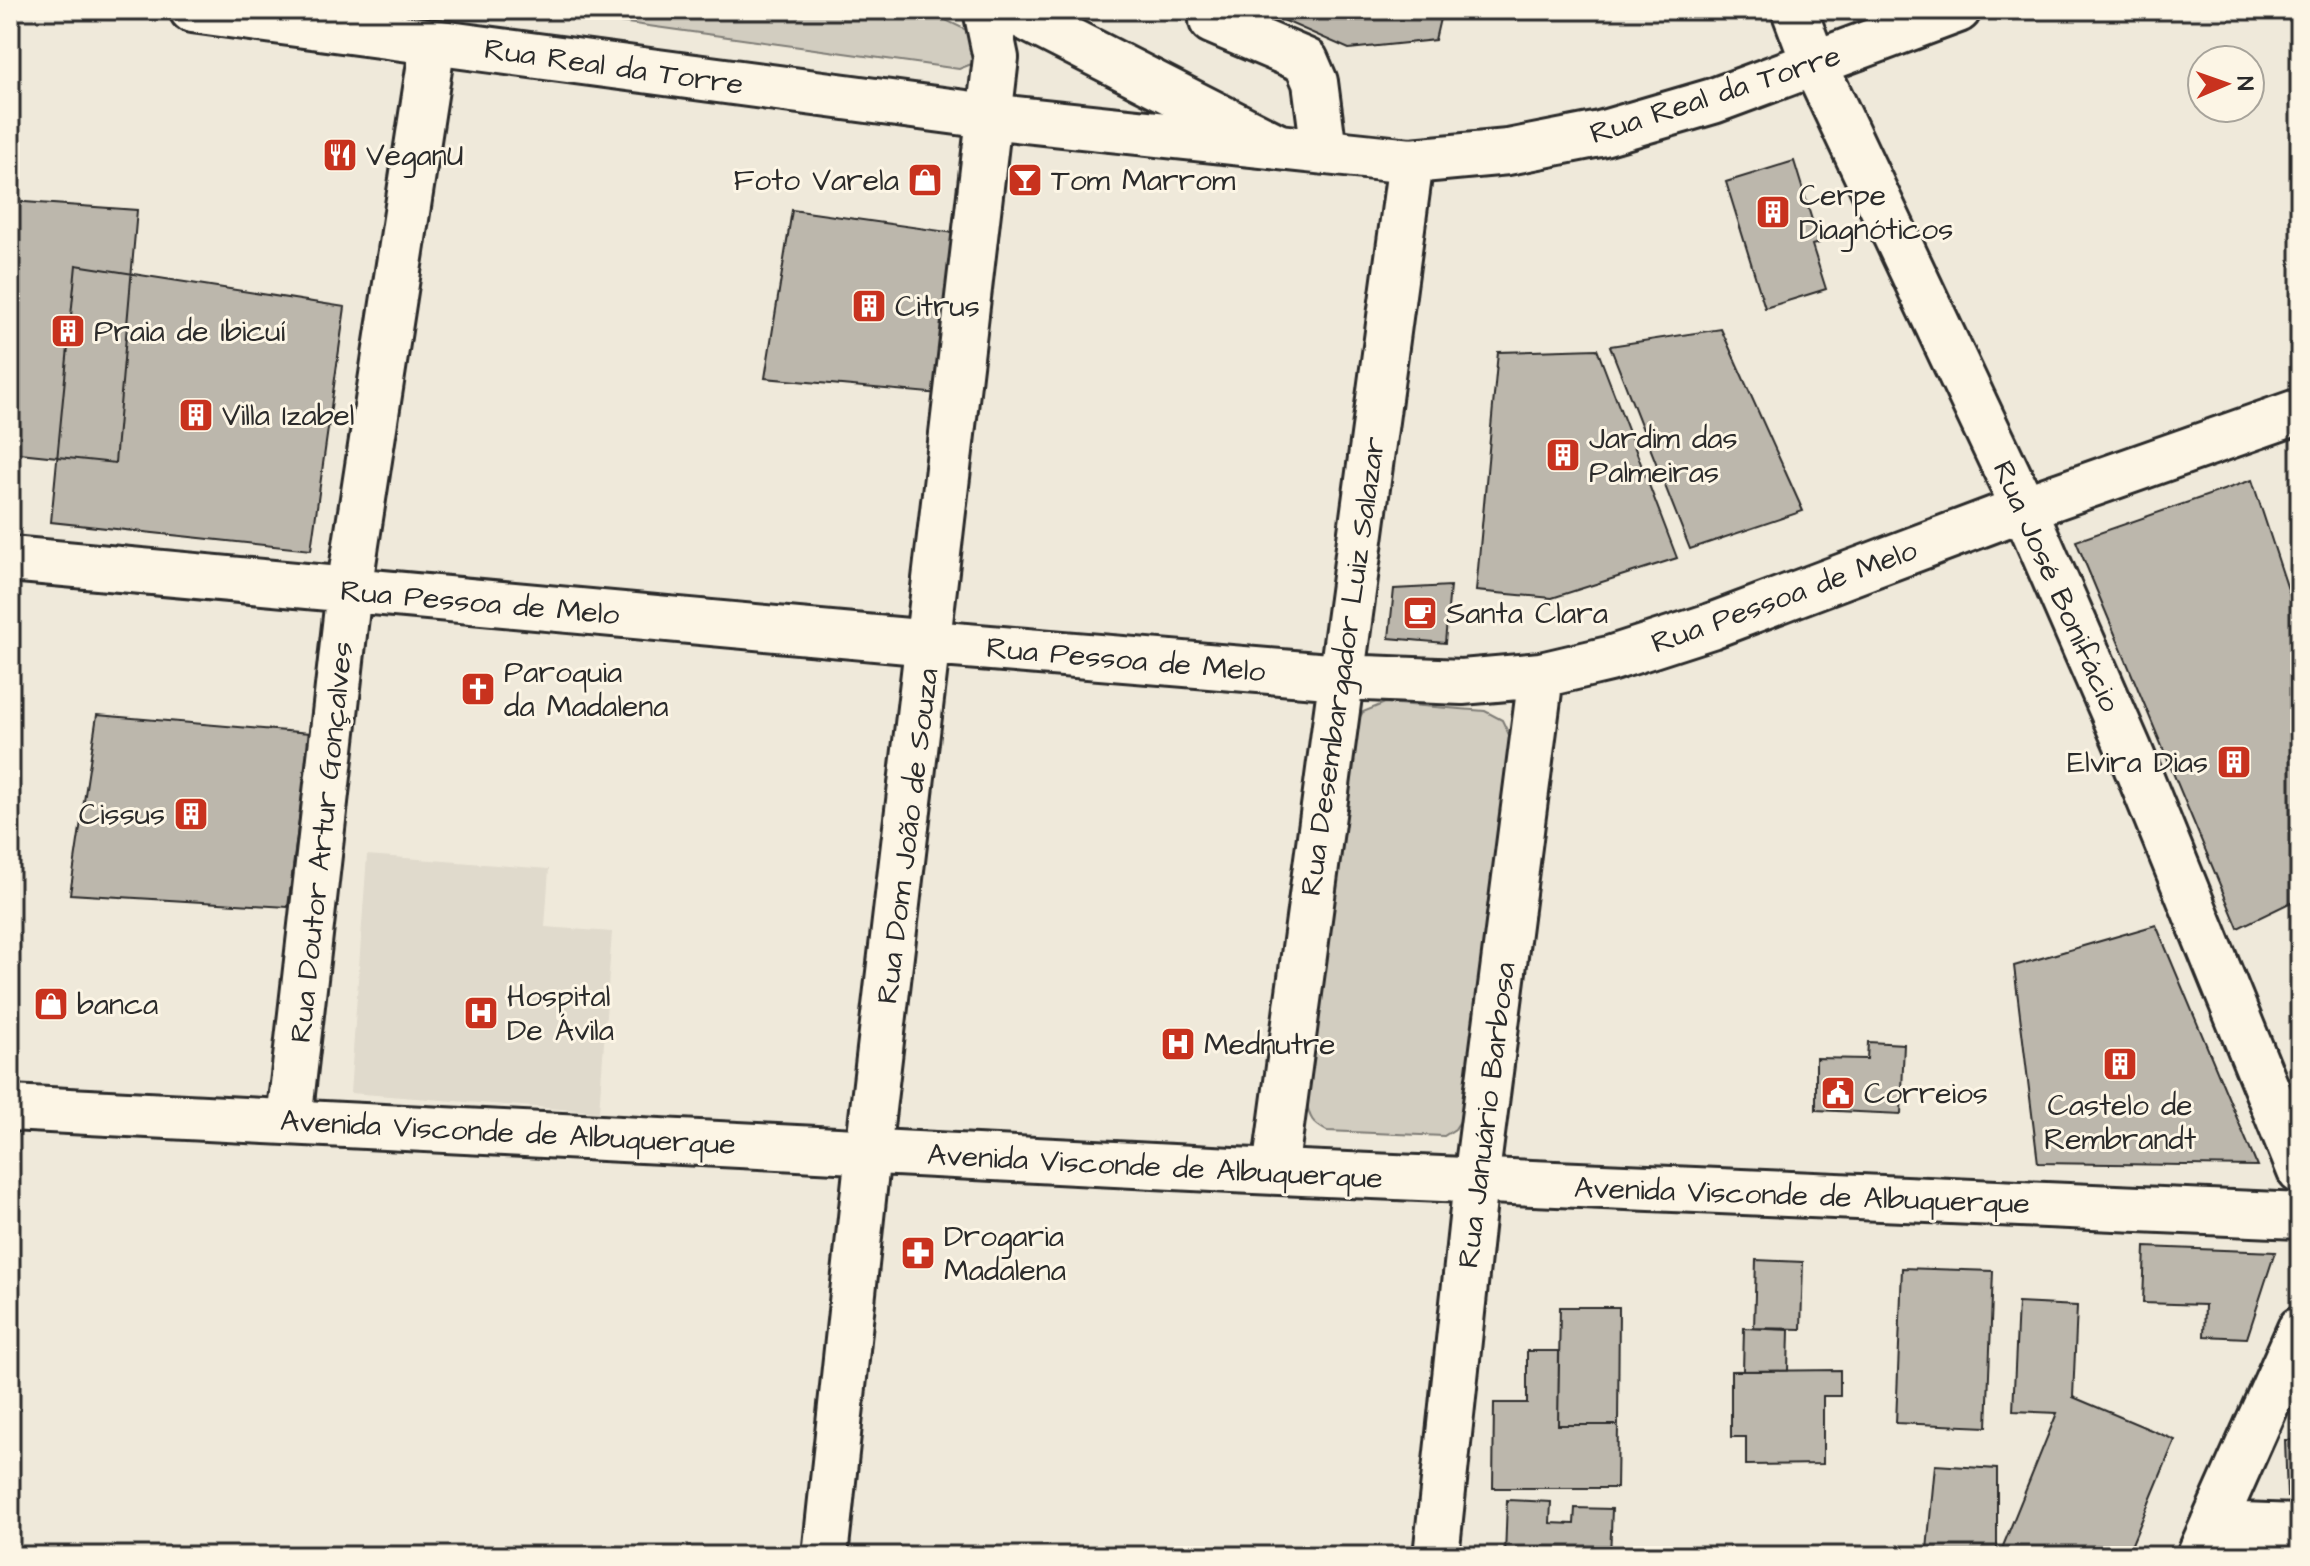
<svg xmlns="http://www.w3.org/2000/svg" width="2310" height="1566" viewBox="0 0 2310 1566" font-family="'Architects Daughter',sans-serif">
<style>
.built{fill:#e0dacc}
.green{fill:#d2cdc0;stroke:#7e7c76;stroke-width:2}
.building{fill:#bcb7ac;stroke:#2b2b2b;stroke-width:2}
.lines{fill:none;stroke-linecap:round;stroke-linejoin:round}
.minor-casing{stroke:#2b2b2b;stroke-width:50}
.major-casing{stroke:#2b2b2b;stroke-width:50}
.minor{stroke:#fcf5e5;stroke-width:44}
.major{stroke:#fcf5e5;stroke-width:44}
.labels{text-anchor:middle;stroke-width:6;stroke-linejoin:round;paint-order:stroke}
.street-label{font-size:30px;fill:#2b2b2b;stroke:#fcf5e5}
.poi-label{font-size:30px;fill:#2b2b2b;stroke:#fcf5e5;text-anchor:start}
</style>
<rect width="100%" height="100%" fill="#efe9da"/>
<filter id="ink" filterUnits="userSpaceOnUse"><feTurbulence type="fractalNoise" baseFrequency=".0125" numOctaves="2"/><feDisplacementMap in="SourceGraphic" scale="16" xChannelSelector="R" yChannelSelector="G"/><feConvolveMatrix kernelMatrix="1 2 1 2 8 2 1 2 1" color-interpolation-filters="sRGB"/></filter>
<g filter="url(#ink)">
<path class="built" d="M367 855 549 869 545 927 612 932 599 1112 350 1093Z"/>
<path class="green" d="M533 10H925L977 35 974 63 959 69Z
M1385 703 1485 711 1502 720 1512 741 1462 1118 1455 1129 1444 1136 1327 1131C1313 1124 1309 1118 1307 1103L1356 723 1363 712Z"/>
<path class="building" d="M1260 10H1442L1435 40 1349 49Z
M1794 161 1819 243 1812 245 1826 289 1765 308 1726 182Z
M10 201 137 210 115 463 10 452Z
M792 210 969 235 951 395 765 378Z
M76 265 345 307 311 550 51 522Z
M1721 329 1803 511 1690 549 1610 346Z
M1597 349 1677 558 1552 598 1476 591 1498 352Z
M2252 480 2300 626V898L2238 928 2076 541Z
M1450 586 1445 643 1389 638 1394 589Z
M97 715 310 733 288 907 70 894Z
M2156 925 2257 1166 2038 1163 2014 966Z
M1868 1042 1904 1044 1901 1114 1816 1110V1058L1867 1059Z
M2145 1247 2275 1252 2247 1338 2204 1336 2205 1305 2143 1303Z
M1756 1260 1803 1262 1801 1329 1754 1328Z
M1902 1268 1993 1271 1987 1427 1896 1423Z
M2018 1303 2077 1306 2073 1397 2175 1440 2127 1556H1999L2057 1413 2013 1411Z
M1560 1307H1619L1618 1425H1558Z
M1744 1328 1789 1330 1788 1371H1743Z
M1527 1351H1559L1558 1425H1618L1617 1488H1493L1494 1403H1527Z
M1840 1370V1396H1823V1464L1746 1465V1437H1731V1371Z
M2285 1440H2300V1497H2287Z
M1935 1465 1997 1469V1556H1938V1550H1927Z
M1507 1500 1551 1502 1550 1523 1574 1524 1575 1508 1612 1509 1610 1556H1505Z"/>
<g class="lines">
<g class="minor-casing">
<path id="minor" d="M1010 10 1275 145
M1794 10 1814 63 2024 508 2129 749 2300 1171
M1212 21 1306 61 1315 82 1324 151
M10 559 930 643 1341 677 1462 682 1541 675 1609 659 1711 626 2024 508 2300 411
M289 1120 349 590 433 43
M1275 1171 1411 161
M2213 1524 2300 1527
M825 1556 868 1152 996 58 986 10
M1436 1556 1476 1181 1541 675
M2199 1556 2300 1329"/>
</g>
<g class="major-casing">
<path id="major" d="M192 10 988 116 1411 161 1508 152 1600 134 1713 101 1958 10
M10 1108 1232 1170 2300 1216"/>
</g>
<use href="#minor" class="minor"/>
<use href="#major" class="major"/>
</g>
</g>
<defs>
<g id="restaurant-square" transform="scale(1.8)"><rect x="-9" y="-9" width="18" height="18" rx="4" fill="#c8321e" stroke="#fcf5e5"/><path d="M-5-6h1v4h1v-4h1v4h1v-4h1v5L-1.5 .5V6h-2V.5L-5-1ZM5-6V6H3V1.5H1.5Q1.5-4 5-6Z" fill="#fff"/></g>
<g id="shop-square" transform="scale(1.8)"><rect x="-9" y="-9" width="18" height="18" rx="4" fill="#c8321e" stroke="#fcf5e5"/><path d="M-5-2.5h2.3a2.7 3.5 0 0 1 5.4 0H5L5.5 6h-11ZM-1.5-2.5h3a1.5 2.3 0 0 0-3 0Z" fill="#fff"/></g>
<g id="bar-square" transform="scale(1.8)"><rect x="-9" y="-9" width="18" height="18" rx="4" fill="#c8321e" stroke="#fcf5e5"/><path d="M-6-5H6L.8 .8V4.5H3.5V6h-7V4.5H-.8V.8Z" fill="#fff"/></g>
<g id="building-square" transform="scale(1.8)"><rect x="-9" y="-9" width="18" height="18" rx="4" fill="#c8321e" stroke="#fcf5e5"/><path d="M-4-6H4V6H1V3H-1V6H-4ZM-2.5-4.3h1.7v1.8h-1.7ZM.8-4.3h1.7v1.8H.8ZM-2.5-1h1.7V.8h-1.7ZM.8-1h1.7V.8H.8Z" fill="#fff"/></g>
<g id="cafe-square" transform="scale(1.8)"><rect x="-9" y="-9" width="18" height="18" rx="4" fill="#c8321e" stroke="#fcf5e5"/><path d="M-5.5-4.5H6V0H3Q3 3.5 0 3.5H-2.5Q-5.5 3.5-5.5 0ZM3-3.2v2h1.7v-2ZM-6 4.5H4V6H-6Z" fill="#fff"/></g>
<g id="church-square" transform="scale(1.8)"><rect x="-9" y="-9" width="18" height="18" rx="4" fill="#c8321e" stroke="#fcf5e5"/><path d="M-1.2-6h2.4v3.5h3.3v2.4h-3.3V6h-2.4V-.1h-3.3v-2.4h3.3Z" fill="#fff"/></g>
<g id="hospital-square" transform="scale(1.8)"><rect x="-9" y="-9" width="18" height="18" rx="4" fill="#c8321e" stroke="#fcf5e5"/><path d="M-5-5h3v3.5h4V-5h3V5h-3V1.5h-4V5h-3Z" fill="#fff"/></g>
<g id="civic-square" transform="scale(1.8)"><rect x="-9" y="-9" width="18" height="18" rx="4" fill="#c8321e" stroke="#fcf5e5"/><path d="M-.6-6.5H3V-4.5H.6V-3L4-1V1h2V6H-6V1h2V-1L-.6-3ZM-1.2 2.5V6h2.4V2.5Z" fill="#fff"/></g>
<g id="pharmacy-square" transform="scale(1.8)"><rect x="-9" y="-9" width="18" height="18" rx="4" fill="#c8321e" stroke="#fcf5e5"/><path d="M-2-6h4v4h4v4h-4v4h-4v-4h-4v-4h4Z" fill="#fff"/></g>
</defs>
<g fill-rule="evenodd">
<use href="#restaurant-square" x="340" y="155"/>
<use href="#shop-square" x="925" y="180"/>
<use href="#bar-square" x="1025" y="180"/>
<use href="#building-square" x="1773" y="212"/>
<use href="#building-square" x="869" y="306"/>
<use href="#building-square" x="68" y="331"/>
<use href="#building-square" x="196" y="415"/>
<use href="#building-square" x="1563" y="455"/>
<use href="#cafe-square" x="1420" y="613"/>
<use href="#church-square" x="478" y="689"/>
<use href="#building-square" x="2234" y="762"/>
<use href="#building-square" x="191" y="814"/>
<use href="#shop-square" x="51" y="1004"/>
<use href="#hospital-square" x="481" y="1013"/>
<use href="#hospital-square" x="1178" y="1044"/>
<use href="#building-square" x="2120" y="1064"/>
<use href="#civic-square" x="1838" y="1093"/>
<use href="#pharmacy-square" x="918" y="1253"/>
</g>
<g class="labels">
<g class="street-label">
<text transform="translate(614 66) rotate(8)" y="10">Rua Real da Torre</text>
<text transform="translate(1715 94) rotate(-18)" y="10">Rua Real da Torre</text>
<text transform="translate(2057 586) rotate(66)" y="10">Rua José Bonifácio</text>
<text transform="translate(1784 596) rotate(-20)" y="10">Rua Pessoa de Melo</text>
<text transform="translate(480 602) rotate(5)" y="10">Rua Pessoa de Melo</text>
<text transform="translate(1126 659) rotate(5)" y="10">Rua Pessoa de Melo</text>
<text transform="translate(1342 666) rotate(-82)" y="10">Rua Desembargador Luiz Salazar</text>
<text transform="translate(907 836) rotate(-83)" y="10">Rua Dom João de Souza</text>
<text transform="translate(321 842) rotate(-84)" y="10">Rua Doutor Artur Gonçalves</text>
<text transform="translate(1486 1115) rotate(-83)" y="10">Rua Januário Barbosa</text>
<text transform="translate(508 1132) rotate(3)" y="10">Avenida Visconde de Albuquerque</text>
<text transform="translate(1155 1166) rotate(3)" y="10">Avenida Visconde de Albuquerque</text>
<text transform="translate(1802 1195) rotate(2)" y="10">Avenida Visconde de Albuquerque</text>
</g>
<g class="poi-label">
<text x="366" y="165">VeganU</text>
<text x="899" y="190" text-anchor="end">Foto Varela</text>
<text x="1051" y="190">Tom Marrom</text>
<text x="1799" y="205">Cerpe<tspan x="1799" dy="34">Diagnóticos</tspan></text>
<text x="895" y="316">Citrus</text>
<text x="94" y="341">Praia de Ibicuí</text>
<text x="222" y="425">Villa Izabel</text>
<text x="1589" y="448">Jardim das<tspan x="1589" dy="34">Palmeiras</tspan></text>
<text x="1446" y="623">Santa Clara</text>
<text x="504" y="682">Paroquia<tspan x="504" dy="34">da Madalena</tspan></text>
<text x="2208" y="772" text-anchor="end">Elvira Dias</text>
<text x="165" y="824" text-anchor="end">Cissus</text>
<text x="507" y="1006">Hospital<tspan x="507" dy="34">De Ávila</tspan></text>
<text x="77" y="1014">banca</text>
<text x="1204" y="1054">Mednutre</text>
<text x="1864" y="1103">Correios</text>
<text x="2120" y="1115" text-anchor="middle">Castelo de<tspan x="2120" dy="34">Rembrandt</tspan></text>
<text x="944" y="1246">Drogaria<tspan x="944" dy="34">Madalena</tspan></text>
</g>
</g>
<rect width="2310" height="1566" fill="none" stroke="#fcf5e5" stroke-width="40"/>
<rect x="20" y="20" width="2270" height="1526" fill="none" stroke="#2b2b2b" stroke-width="3" filter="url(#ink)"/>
<g transform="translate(2226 84) rotate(88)"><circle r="38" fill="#fcf5e5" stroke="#a8a49b" stroke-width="2"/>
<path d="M0-6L14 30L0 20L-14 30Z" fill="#c8321e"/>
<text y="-12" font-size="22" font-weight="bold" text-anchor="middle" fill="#2b2b2b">N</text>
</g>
</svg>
